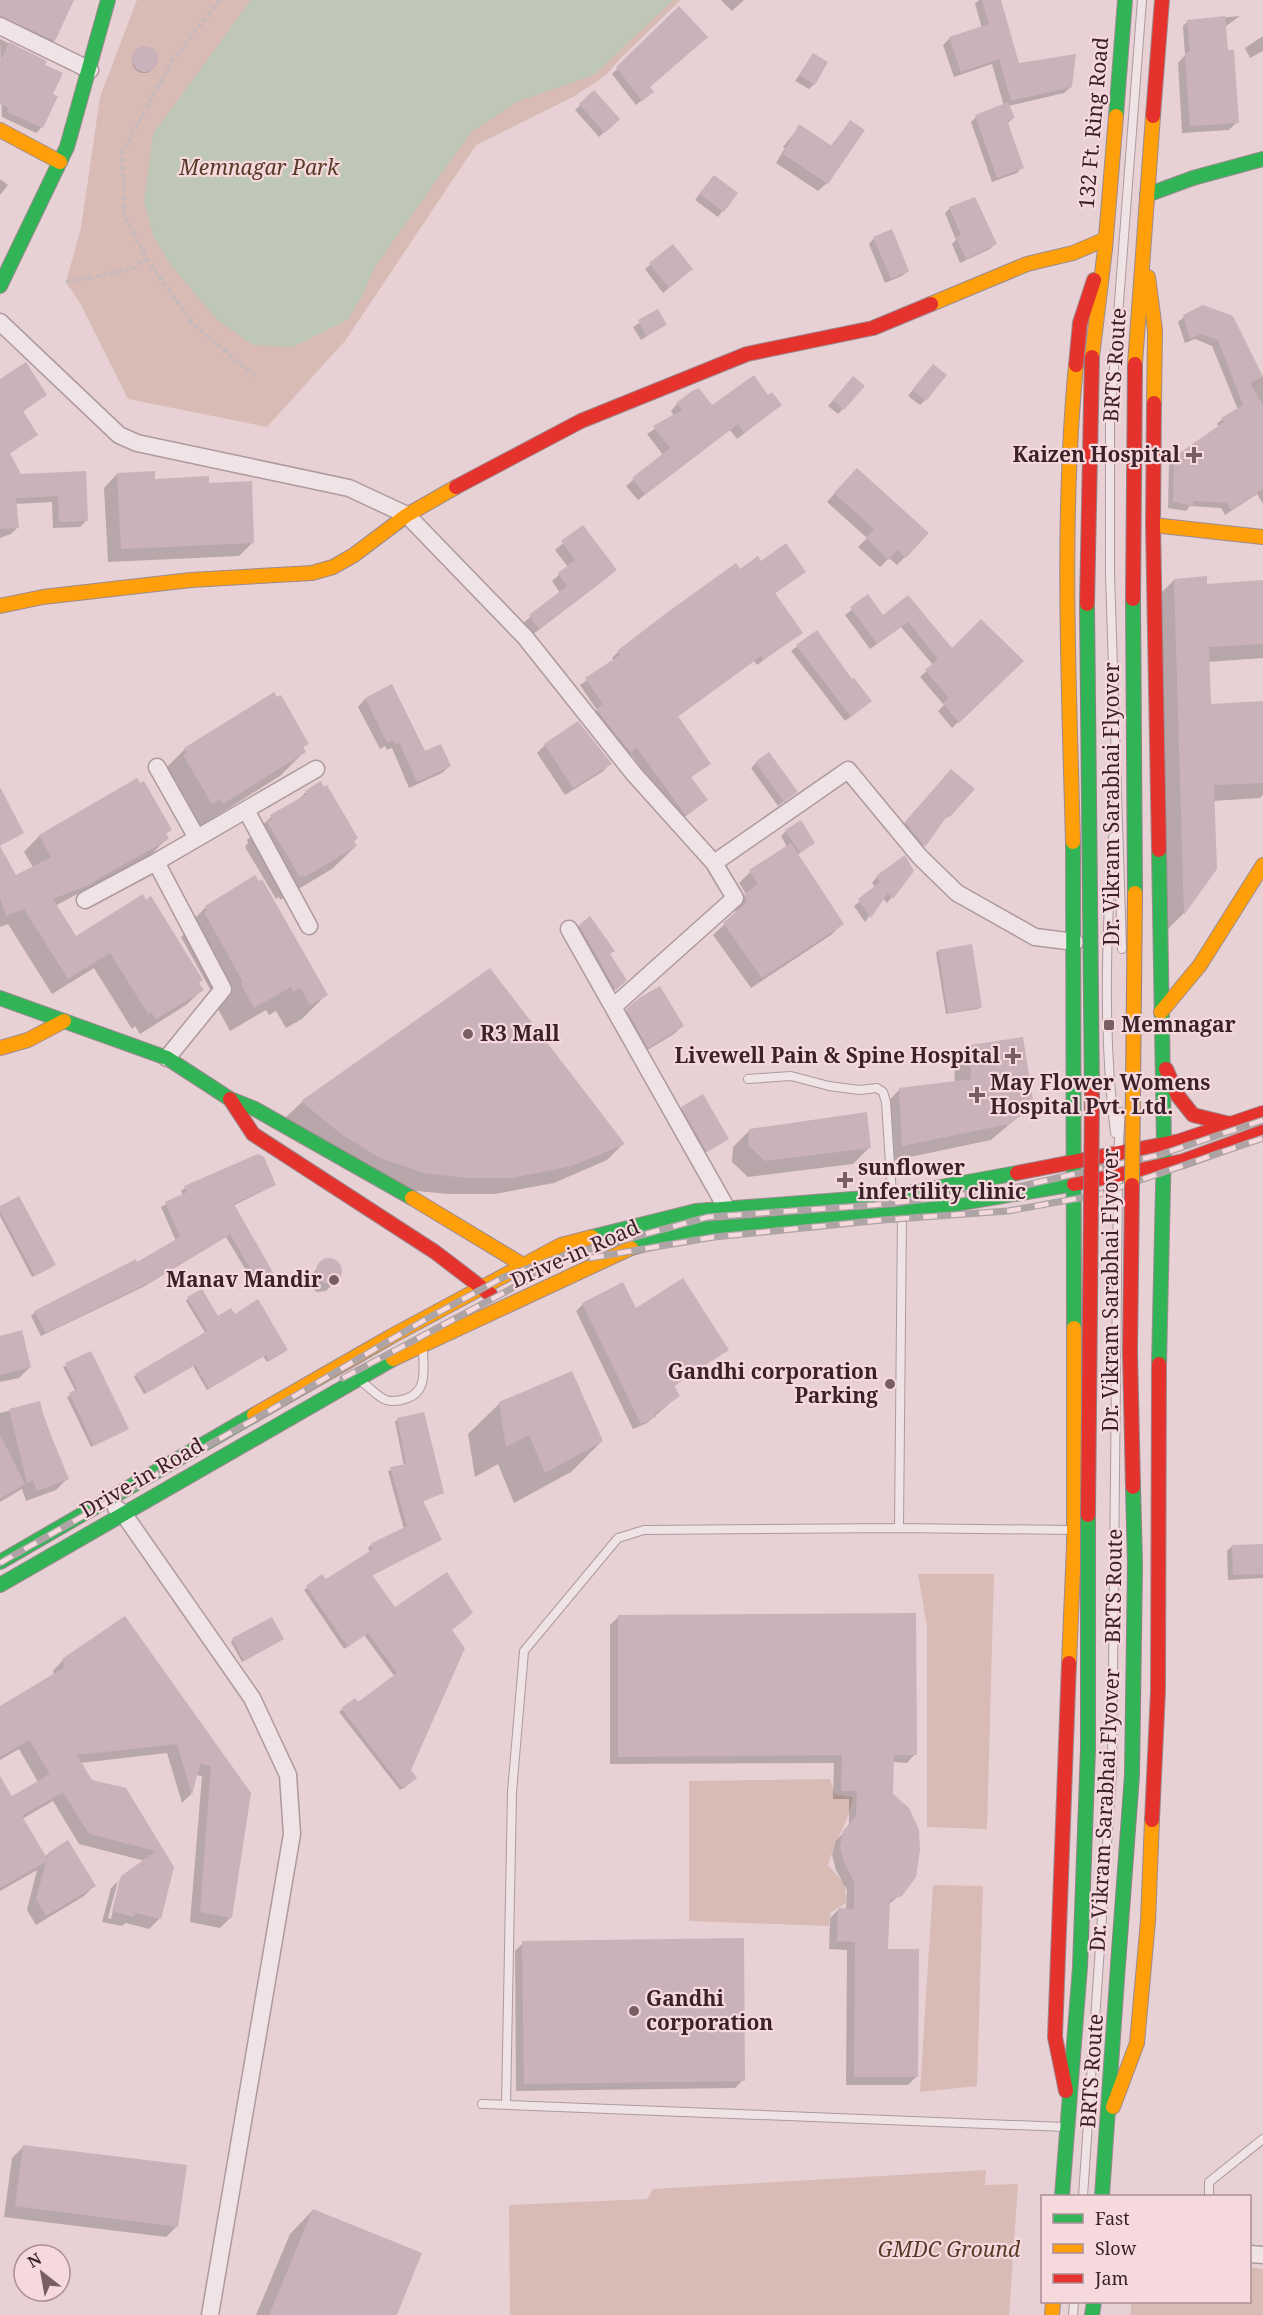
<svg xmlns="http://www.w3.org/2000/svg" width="1263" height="2315" viewBox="0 0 1263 2315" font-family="'Noto Serif',serif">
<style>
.green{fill:#d9bbb6}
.water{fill:#bfc7b6}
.shadow{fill:#0003}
.building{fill:#cab2ba}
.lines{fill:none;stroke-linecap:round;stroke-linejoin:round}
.lane-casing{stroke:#ad999f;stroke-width:10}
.street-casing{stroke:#ad999f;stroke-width:19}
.fast-casing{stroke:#9c8a8f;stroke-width:16}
.slow-casing{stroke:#9c8a8f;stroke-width:16}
.jam-casing{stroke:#9c8a8f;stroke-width:16}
.path{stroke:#c8b9bc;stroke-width:4;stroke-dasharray:4.5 3;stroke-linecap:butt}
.lane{stroke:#efe3e5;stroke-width:8}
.street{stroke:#efe3e5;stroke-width:16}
.fast{stroke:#30b455;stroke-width:14}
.slow{stroke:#ff9f0a;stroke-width:14}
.jam{stroke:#e5322d;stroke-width:14}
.rail-casing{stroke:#aea3a5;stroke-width:7}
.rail{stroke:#f6d9dd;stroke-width:4.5;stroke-dasharray:14;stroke-linecap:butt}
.fast-bridge-casing{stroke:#928085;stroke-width:16;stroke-linecap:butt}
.slow-bridge-casing{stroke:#928085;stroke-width:16;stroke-linecap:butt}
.jam-bridge-casing{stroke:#928085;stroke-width:16;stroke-linecap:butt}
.fast-bridge{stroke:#30b455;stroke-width:14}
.slow-bridge{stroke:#ff9f0a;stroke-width:14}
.jam-bridge{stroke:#e5322d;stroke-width:14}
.poi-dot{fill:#785f66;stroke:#f6d9dd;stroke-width:2}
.labels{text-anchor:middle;stroke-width:4.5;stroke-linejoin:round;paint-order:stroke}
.street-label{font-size:21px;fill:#3c212b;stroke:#f6d9dd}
.park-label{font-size:21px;font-style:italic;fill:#593a27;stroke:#f6d9dd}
.poi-label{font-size:21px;font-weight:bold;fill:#3c212b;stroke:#f6d9dd;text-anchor:start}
</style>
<rect width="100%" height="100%" fill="#e7d1d5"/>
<path class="green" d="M137 0H681L622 57 605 76 573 97 476 145 345 341 267 427 128 399 80 303 66 282 81 228 100 97Z
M918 1574H994L987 1829 927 1827V1627Z
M830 1779 835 1794 853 1797C849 1821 835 1841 828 1865L845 1884 846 1903 830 1913 829 1926 689 1921V1781Z
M933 1885 983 1886 977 2086 920 2092Z
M986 2170 985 2185 1018 2184 1009 2315H510L509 2205 647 2199 653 2189Z
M1250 2267 1263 2269V2315H1131V2302H1250Z"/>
<path class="water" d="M251 0H673L594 75 519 101 471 132 374 268 363 295 347 320 293 347 253 345 217 320 170 264 153 235 144 202 153 134Z"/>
<path class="shadow" d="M0 0H71L54 41 48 46 0 23Z
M721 0H744L732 11Z
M979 0H999L1018 65 1071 87 1064 93 1008 106 1013 118 1008 123 1022 167 1017 173 992 182 971 122 976 117 1004 106 992 64 954 77 943 45 950 38 982 28 975 4Z
M679 8 646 97 636 105 612 74Z
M1240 16 1187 54 1237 122 1229 130 1182 133 1178 63 1185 55 1183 26 1188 21Z
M1263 36V51L1250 58 1245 48Z
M0 39 45 61 43 66 51 94 56 97 41 128 36 133 2 117Z
M132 61a12 12 0 1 1 24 0a12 12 0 1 1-24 0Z
M813 55 814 84 809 89 795 81Z
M594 92 618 119 599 137 575 110Z
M850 122 827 183 818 191 776 163 785 148 783 147 800 126 830 147Z
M0 179 8 185 0 195Z
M709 182 736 193 718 217 695 200Z
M950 208 995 244 990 249 960 263 952 244 956 240 945 213Z
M874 238 908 271 902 276 885 283 869 244Z
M673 246 686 274 663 293 645 269Z
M658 311 665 325 641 340 633 327Z
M1184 317H1232L1263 377V504L1257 494 1225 515 1221 508 1190 506 1186 511 1168 508 1169 464 1219 428 1217 424 1222 419 1238 410 1212 346 1195 339 1185 343 1178 322Z
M928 371 925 400 920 405 908 396Z
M0 381 45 395 22 412 36 435 9 454 20 476 85 473 87 520 80 527 53 528 52 502 15 504 17 528 11 534 0 538Z
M848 383 843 409 838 414 828 406Z
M677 404 773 411 737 439 730 430 638 500 626 486 663 455 647 434 674 416 671 411Z
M117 474 154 480 208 484 253 542 239 556 108 562 104 488Z
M848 478 905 557 897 565 889 558 880 567 858 547 867 538 827 502Z
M583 527 608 577 532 635 523 623 560 593 552 581 568 567 555 550Z
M761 563 804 572 774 594 801 633 757 665 754 661 677 717 709 763 690 778 699 806 679 821 631 754 624 758 590 716 597 710 580 685 614 661 612 658 618 652 740 571Z
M1174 580 1206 585 1263 582V658L1208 662 1210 705 1263 702V795L1260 798 1213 801 1216 868 1183 914 1168 929 1157 597Z
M868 597 883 617 908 597 951 650 1021 661 952 728 938 711 944 705 920 677 933 665 901 627 870 649 845 615Z
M816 632 852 681 865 706 845 721 791 651Z
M392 687 425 753 450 766 442 773 409 788 392 748 387 750 385 746 380 749 358 707 365 699Z
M307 743 302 749 304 752 280 776 199 827 161 773 185 749Z
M545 745 610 764 602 772 565 795 537 753Z
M756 763 790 797 778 806 751 768Z
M946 776 949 816 943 820 919 851 900 828Z
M136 780 170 830 165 835 167 838 152 854 55 906 75 938 198 984 202 990 186 1005 140 1034 135 1026 132 1029 94 968 52 994 8 924 0 927V849L16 877 33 867 24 852 39 836Z
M306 792 356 846 332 869 280 900 279 897 276 899 245 847 248 843 247 840 271 817 297 801Z
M786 831 814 843 797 855 842 924 831 935 751 988 713 935 736 914 734 906 746 894 739 883 750 872 787 847 781 836Z
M904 857 913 871 887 903 883 898 865 922 854 906 876 888 872 883 877 877Z
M206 907 326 995 302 1019 286 1028 276 1011 269 1015 266 1010 230 1031 218 1009 220 1007 181 937 184 934 182 931Z
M580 926 609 955 625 980 610 994 574 931Z
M938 951 981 1007 978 1009 946 1014 936 953Z
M490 970 623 1144 607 1160 554 1183 495 1194H448L407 1190 285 1118 302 1102Z
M627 1010 682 1026 674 1034 639 1055 619 1019Z
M971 1046 1032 1105 991 1140 886 1162 883 1107 899 1090 955 1083 954 1063Z
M682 1108 725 1141 704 1153 680 1110Z
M750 1130 870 1147 853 1164 748 1177 732 1162 733 1147Z
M275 1185 233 1206 273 1276 269 1280 256 1287 226 1237 143 1287 41 1336 31 1316 35 1312 137 1264 176 1241 161 1207 183 1195 181 1191 185 1188Z
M0 1208 52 1267 32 1277 0 1216Z
M332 1260 340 1266 341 1275 326 1291 317 1292 310 1287 309 1278 323 1261Z
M188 1299 218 1318 234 1316 284 1352 267 1362 263 1356 207 1390 193 1366 144 1394 134 1377 136 1375 206 1334 186 1301Z
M583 1304 635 1310 727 1350 674 1386 678 1396 647 1423 633 1429 576 1311Z
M0 1339 30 1367 19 1378 0 1382Z
M91 1353 127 1429 91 1447 67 1397 76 1392 63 1367Z
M39 1403 67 1479 56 1490 26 1501 22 1489 0 1502V1413Z
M500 1403 602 1441 571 1472 514 1503 498 1464 475 1477 468 1434Z
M398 1419 442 1492 422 1502 440 1540 371 1576 394 1609 450 1631 409 1770 412 1781 400 1790 339 1712 354 1700 358 1705 395 1677 364 1635 344 1649 304 1590 322 1577 325 1581 370 1552 368 1548 371 1545 404 1529 388 1471 404 1466 395 1422Z
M1263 1545V1578L1228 1580 1227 1551 1232 1546Z
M619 1616 915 1754 907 1763 892 1762 891 1795 900 1895 888 1905 887 1951 917 2076 908 2085H846L847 1950 829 1949 830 1918 838 1910H846L847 1890 836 1870 832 1855 836 1841 849 1826V1799H833L834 1763 610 1764V1625Z
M233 1640 280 1641 242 1662 231 1642Z
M63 1660 249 1793 230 1918 220 1928 190 1922 202 1776 195 1775 191 1794 182 1803 167 1753 80 1763 91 1781 172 1867 159 1919 149 1929 126 1923 122 1926 102 1922 111 1888 118 1881 108 1918 111 1919 120 1879 145 1861 79 1844 53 1801 22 1819 45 1857 49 1853 94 1886 84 1896 36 1925 27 1910 37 1870 0 1891V1779L11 1798 38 1782 19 1749 0 1760V1708L54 1675 53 1671Z
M523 1943 743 2080 735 2088 516 2091 515 1951Z
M23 2147 177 2226 166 2237 4 2217 12 2158Z
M313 2210 395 2315H256L290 2234Z"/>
<path class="building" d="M0 0H74L55 41 0 16Z
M982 0H1001L1019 63 1076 54 1072 87 1011 101 999 59 961 72 949 37 989 24Z
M679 6 708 37 650 87 654 92 642 101 616 67Z
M1225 16 1228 50H1234L1239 123 1190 126 1185 53H1190L1187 20Z
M9 42 47 61 45 65 63 73 53 94 58 96 43 128 7 112 9 108 0 104V62Z
M132 59a13 13 0 1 1 26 0a13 13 0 1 1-26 0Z
M813 53 828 62 815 85 799 75Z
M594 90 620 119 605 133 579 104Z
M1008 102 1015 118 1007 121 1024 168 997 178 975 115Z
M850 120 865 130 828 184 783 154 799 124 832 146Z
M714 175 738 193 724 212 699 194Z
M975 197 997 244 966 259 956 237 961 235 949 207Z
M892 229 909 271 891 279 873 237Z
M673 244 693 269 669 288 649 263Z
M1203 305 1233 316 1263 377 1250 383 1263 405V489L1231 510 1227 503 1193 501V506L1173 502 1174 457 1224 422 1221 418 1243 405 1218 340 1201 334 1190 339 1183 315Z
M658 309 667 325 646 336 638 320Z
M26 362 47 395 23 411 38 435 10 453 21 474 86 471 88 521 59 522 58 496 16 498 19 528 0 529V379Z
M933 364 947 375 926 401 912 390Z
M754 375 768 395 772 392 782 405 744 433 738 424 645 494 632 478 670 448 653 426 682 410 676 403 692 391 699 388 712 405Z
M853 376 865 386 844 410 833 400Z
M857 468 929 533 906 558 897 550 889 560 866 538 874 529 834 493Z
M155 471V479L209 476V483L252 481 254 543 121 549 117 473Z
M583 525 617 570 539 629 529 615 567 586 558 573 575 560 561 541Z
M786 543 806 572 775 593 803 633 763 660 761 656 678 716 711 764 691 777 708 800 686 816 637 748 631 753 596 709 603 704 585 678 620 655 617 651 665 614 736 563 740 569 758 556 761 561Z
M1207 576V584L1263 580V644L1209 647 1211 704 1263 701V783L1214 785 1217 869 1184 915 1174 579Z
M868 594 883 615 908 595 952 648 981 619 1024 661 959 723 943 703 949 698 925 670 938 659 908 622 877 644 850 607Z
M817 630 852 679 854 678 872 701 851 717 796 645Z
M392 684 425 751 441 744 451 766 417 782 399 742 395 744 393 740 387 743 365 698Z
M274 692 277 697 281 695 309 744 303 747 306 752 223 804 220 799 212 804 183 755 187 753 184 748Z
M578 721 612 764 573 788 544 744Z
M769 752 798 792 784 802 755 762Z
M951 769 975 789 950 817 948 815 925 847 905 822Z
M137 778 140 783 144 781 172 830 166 833 169 839 86 886 53 899 76 936 143 894 146 900 151 896 203 980 199 983 204 990 156 1019 151 1012 148 1014 110 953 68 979 24 909 6 916 0 898V787L24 833 0 846 16 875 51 857 39 835Z
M321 781 324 787 327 785 358 838 354 841 357 846 305 877 303 875 300 877 267 822 272 819 270 815 307 794 305 791Z
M801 820 815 843 800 853 785 830Z
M791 843 844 924 762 978 723 923 747 902 744 894 758 884 749 870Z
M905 855 914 871 893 899 888 893 871 918 858 899 880 882 876 876Z
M255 875 259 881 262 879 328 995 310 1005 301 988 293 992 291 987 254 1008 241 984 243 982 204 912 207 910 205 906Z
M590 916 615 951 610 954 627 980 616 990 579 925Z
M972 944 982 1007 948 1013 938 950Z
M490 968 625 1144 572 1166 512 1178H466L424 1173 380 1158 341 1134 301 1101Z
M660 986 684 1026 648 1048 626 1009 639 998Z
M1023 1037 1034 1106 1009 1124 902 1146 899 1088 971 1079 970 1045Z
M703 1094 729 1139 707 1152 681 1107Z
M867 1112 871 1148 765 1161 748 1145 749 1129Z
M258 1154 264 1157 276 1185 234 1204 275 1276 260 1285 230 1234 148 1283 46 1333 34 1311 136 1259 137 1262 180 1237 165 1202 187 1192 184 1186Z
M19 1196 56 1265 35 1276 0 1211V1206Z
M316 1271a13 13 0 1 1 26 0a13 13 0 1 1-26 0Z
M683 1278 729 1350 674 1385 680 1396 654 1414 656 1417 641 1424 582 1303 623 1282 636 1308Z
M202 1289 218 1316 231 1308 235 1314 258 1299 288 1350 269 1361 266 1355 209 1389 195 1365 147 1393 135 1374 207 1331 187 1297Z
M22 1330 31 1367 0 1375V1336Z
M91 1351 129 1429 94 1446 69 1393 77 1389 65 1363Z
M572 1371 603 1441 545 1473 529 1435 506 1447 499 1402Z
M40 1401 45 1421 69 1479 37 1491 33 1480 27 1483 9 1409Z
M424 1412 444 1493 423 1501 442 1540 372 1575 395 1607 447 1572 473 1613 452 1630 465 1648 411 1770 417 1778 403 1789 341 1708 355 1698 358 1702 397 1673 368 1633 348 1647 306 1586 322 1574 326 1579 373 1549 370 1544 407 1526 390 1467 406 1464 397 1418Z
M0 1435 25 1484 0 1499Z
M1263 1544V1574L1233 1575 1232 1545Z
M916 1613 917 1755H894L893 1794 909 1808 919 1830 920 1850 916 1877 902 1896 890 1900 888 1949H919L918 2077H854L855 1942 837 1941 838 1908 854 1909V1882L844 1862 840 1846 843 1831 856 1816 857 1791H841L842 1755 618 1757V1615Z
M125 1616 251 1793 232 1918 200 1912 211 1766 200 1764 192 1795 177 1744 77 1755 92 1780 126 1788 174 1867 161 1919 135 1913 134 1917 112 1911 121 1876 156 1851 89 1834 63 1792 22 1816 47 1858 49 1852 68 1840 96 1886 46 1916 36 1899 46 1862 0 1888V1776L12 1796 50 1774 29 1740 0 1757V1706L65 1667 62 1659Z
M272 1617 284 1639 244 1661 232 1638Z
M744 1938 745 2081 524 2084 522 1941Z
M23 2145 187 2165 178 2227 15 2206Z
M313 2209 422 2253 397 2315H269Z"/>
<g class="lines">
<g class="lane-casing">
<path id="lane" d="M1113 837C1106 935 1103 1035 1115 1133
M1122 949 1110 574V420L1142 0
M748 1079 791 1076 829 1086 859 1090 877 1088 883 1092 886 1102 892 1195
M1118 1153 1121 1112
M360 1381C369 1386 377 1397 386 1400 393 1402 399 1401 405 1399 429 1392 423 1368 423 1348
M899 1528 1072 1530
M482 2104 1065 2127
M506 2105 512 1792 524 1651 618 1538 644 1530 899 1528 902 1215
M1083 2196 1112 1771 1118 1178
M1209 2196V2182L1263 2139
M1073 2315 1074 2302"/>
</g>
<g class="street-casing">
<path id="street" d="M0 26 90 70
M0 322 119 435 137 443 349 488 407 515 525 637 634 774 714 863
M157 767 197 838
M246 810 309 926
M85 900 156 862
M569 929 727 1209
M613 1007 735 898 714 863 848 770 920 857 957 893 1035 937 1075 942
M167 1058 223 989 156 862 316 769
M116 1508 123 1513 252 1698 288 1775 292 1834 210 2315
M1250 2254 1263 2255"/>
</g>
<g class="fast-casing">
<path id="fast" d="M1116 116 1125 0
M1147 195 1193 178 1263 159
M0 286 67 147 108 0
M1073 842 1074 1328
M1159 850 1164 1144 1159 1364
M0 998 167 1058 230 1099 255 1109 412 1198
M592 1237 696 1211 892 1196 1017 1173
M631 1248 702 1229 897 1214 1074 1184
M0 1562 254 1415
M0 1585 393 1359
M1062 2196 1080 1967
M1102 2196 1118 1965
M1092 2315 1094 2302"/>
</g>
<g class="slow-casing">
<path id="slow" d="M0 130 60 162
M1148 277 1155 330 1154 403
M931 304 1027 264 1073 253 1106 239
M1092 357 1105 249 1116 116
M1135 364 1153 116
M1153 525 1263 537
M0 606 43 597 191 580 312 573 333 567 354 555 407 515 456 487
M1073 842C1069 685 1061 521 1076 365
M1161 1012 1200 965 1263 865
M0 1048 28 1040 64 1021
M412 1198 533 1271
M393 1359 631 1248
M254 1415 390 1337 561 1245 592 1237
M1069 1663 1074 1546V1328
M1113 2107 1137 2043 1148 1921 1152 1820
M1052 2315 1053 2302"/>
</g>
<g class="jam-casing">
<path id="jam" d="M1153 116 1162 0
M1076 365 1080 323 1094 280
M1154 403 1153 525 1159 850
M456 487 581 421 747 354 873 328 931 304
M1166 1069 1178 1096 1193 1115 1230 1124
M230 1099 253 1134 435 1252 490 1294
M1017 1173 1180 1141 1263 1113
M1074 1184 1183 1161 1263 1132
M1152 1820 1158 1691 1159 1364
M1066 2091 1055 2037 1069 1663"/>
</g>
<path class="path" d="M220 0 172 61 122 153 125 215 146 258 194 325 255 376
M66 282 133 269 146 258"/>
<use href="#lane" class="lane"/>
<use href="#street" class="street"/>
<use href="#fast" class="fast"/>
<use href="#slow" class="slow"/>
<use href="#jam" class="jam"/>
<g class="rail-casing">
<path id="rail" d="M590 1258 714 1237 882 1220 1008 1211 1097 1195 1263 1138
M343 1378 541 1273
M0 1563 269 1411 428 1318 504 1277 554 1259 708 1217 874 1205 1004 1190 1159 1155 1263 1120"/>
</g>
<use href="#rail" class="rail"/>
<g class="fast-bridge-casing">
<path id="fast-bridge" d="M1133 599 1135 893
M1087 604 1092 1095
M1118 1965 1132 1775 1135 1564 1133 1487
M1080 1967 1088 1749V1515"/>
</g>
<g class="slow-bridge-casing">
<path id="slow-bridge" d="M1132 1185 1135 893"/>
</g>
<g class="jam-bridge-casing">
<path id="jam-bridge" d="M1133 599 1135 364
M1087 604 1092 357
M1132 1185 1130 1352 1133 1487
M1088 1515 1092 1095"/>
</g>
<use href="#fast-bridge" class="fast-bridge"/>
<use href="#slow-bridge" class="slow-bridge"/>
<use href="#jam-bridge" class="jam-bridge"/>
</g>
<g class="poi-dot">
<path d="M1191 446h6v6h6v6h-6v6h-6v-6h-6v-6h6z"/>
<rect x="1103" y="1019" width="12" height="12" rx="3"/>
<circle cx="468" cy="1034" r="6"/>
<path d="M1010 1047h6v6h6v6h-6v6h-6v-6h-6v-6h6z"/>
<path d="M974 1086h6v6h6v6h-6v6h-6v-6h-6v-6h6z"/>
<path d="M842 1171h6v6h6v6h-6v6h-6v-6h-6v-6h6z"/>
<circle cx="334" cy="1280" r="6"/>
<circle cx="890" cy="1384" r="6"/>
<circle cx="634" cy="2011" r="6"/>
</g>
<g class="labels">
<g class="street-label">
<text transform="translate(1094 123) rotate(-85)" y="7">132 Ft. Ring Road</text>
<text transform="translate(1115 365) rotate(-86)" y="7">BRTS Route</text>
<text transform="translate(1112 804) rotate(-90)" y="7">Dr. Vikram Sarabhai Flyover</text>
<text transform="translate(575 1254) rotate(-24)" y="7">Drive-in Road</text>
<text transform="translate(1111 1290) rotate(-90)" y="7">Dr. Vikram Sarabhai Flyover</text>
<text transform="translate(142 1478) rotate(-30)" y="7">Drive-in Road</text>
<text transform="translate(1114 1586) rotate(-89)" y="7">BRTS Route</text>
<text transform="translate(1105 1810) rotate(-87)" y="7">Dr. Vikram Sarabhai Flyover</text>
<text transform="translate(1092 2071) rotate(-86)" y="7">BRTS Route</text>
</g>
<g class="park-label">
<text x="259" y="175">Memnagar Park</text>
<text x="949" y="2257">GMDC Ground</text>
</g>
<g class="poi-label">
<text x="1180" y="462" text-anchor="end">Kaizen Hospital</text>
<text x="1121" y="1032">Memnagar</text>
<text x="480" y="1041">R3 Mall</text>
<text x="1000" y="1063" text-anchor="end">Livewell Pain &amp; Spine Hospital</text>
<text x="990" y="1090">May Flower Womens<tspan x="990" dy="24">Hospital Pvt. Ltd.</tspan></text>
<text x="858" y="1175">sunflower<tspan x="858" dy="24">infertility clinic</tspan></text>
<text x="322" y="1287" text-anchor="end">Manav Mandir</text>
<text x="878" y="1379" text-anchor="end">Gandhi corporation<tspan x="878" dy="24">Parking</tspan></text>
<text x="646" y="2006">Gandhi<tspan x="646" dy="24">corporation</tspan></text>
</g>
</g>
<rect x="1041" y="2195" width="210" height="108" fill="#f6d9dd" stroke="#ac8f96" stroke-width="1.5"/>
<rect x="1053" y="2214" width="30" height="9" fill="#30b455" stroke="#ac8f96" stroke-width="1.5"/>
<text x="1095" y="2225" font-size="18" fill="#3c212b">Fast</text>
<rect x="1053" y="2244" width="30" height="9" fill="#ff9f0a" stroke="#ac8f96" stroke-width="1.5"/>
<text x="1095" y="2255" font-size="18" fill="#3c212b">Slow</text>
<rect x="1053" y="2274" width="30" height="9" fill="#e5322d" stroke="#ac8f96" stroke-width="1.5"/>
<text x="1095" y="2285" font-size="18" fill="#3c212b">Jam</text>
<g transform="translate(42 2273) rotate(329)"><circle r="28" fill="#f6d9dd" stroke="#ac8f96" stroke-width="1.5"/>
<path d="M0-4.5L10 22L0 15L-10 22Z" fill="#785f66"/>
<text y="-9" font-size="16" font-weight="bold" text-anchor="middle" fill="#3c212b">N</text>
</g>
</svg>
